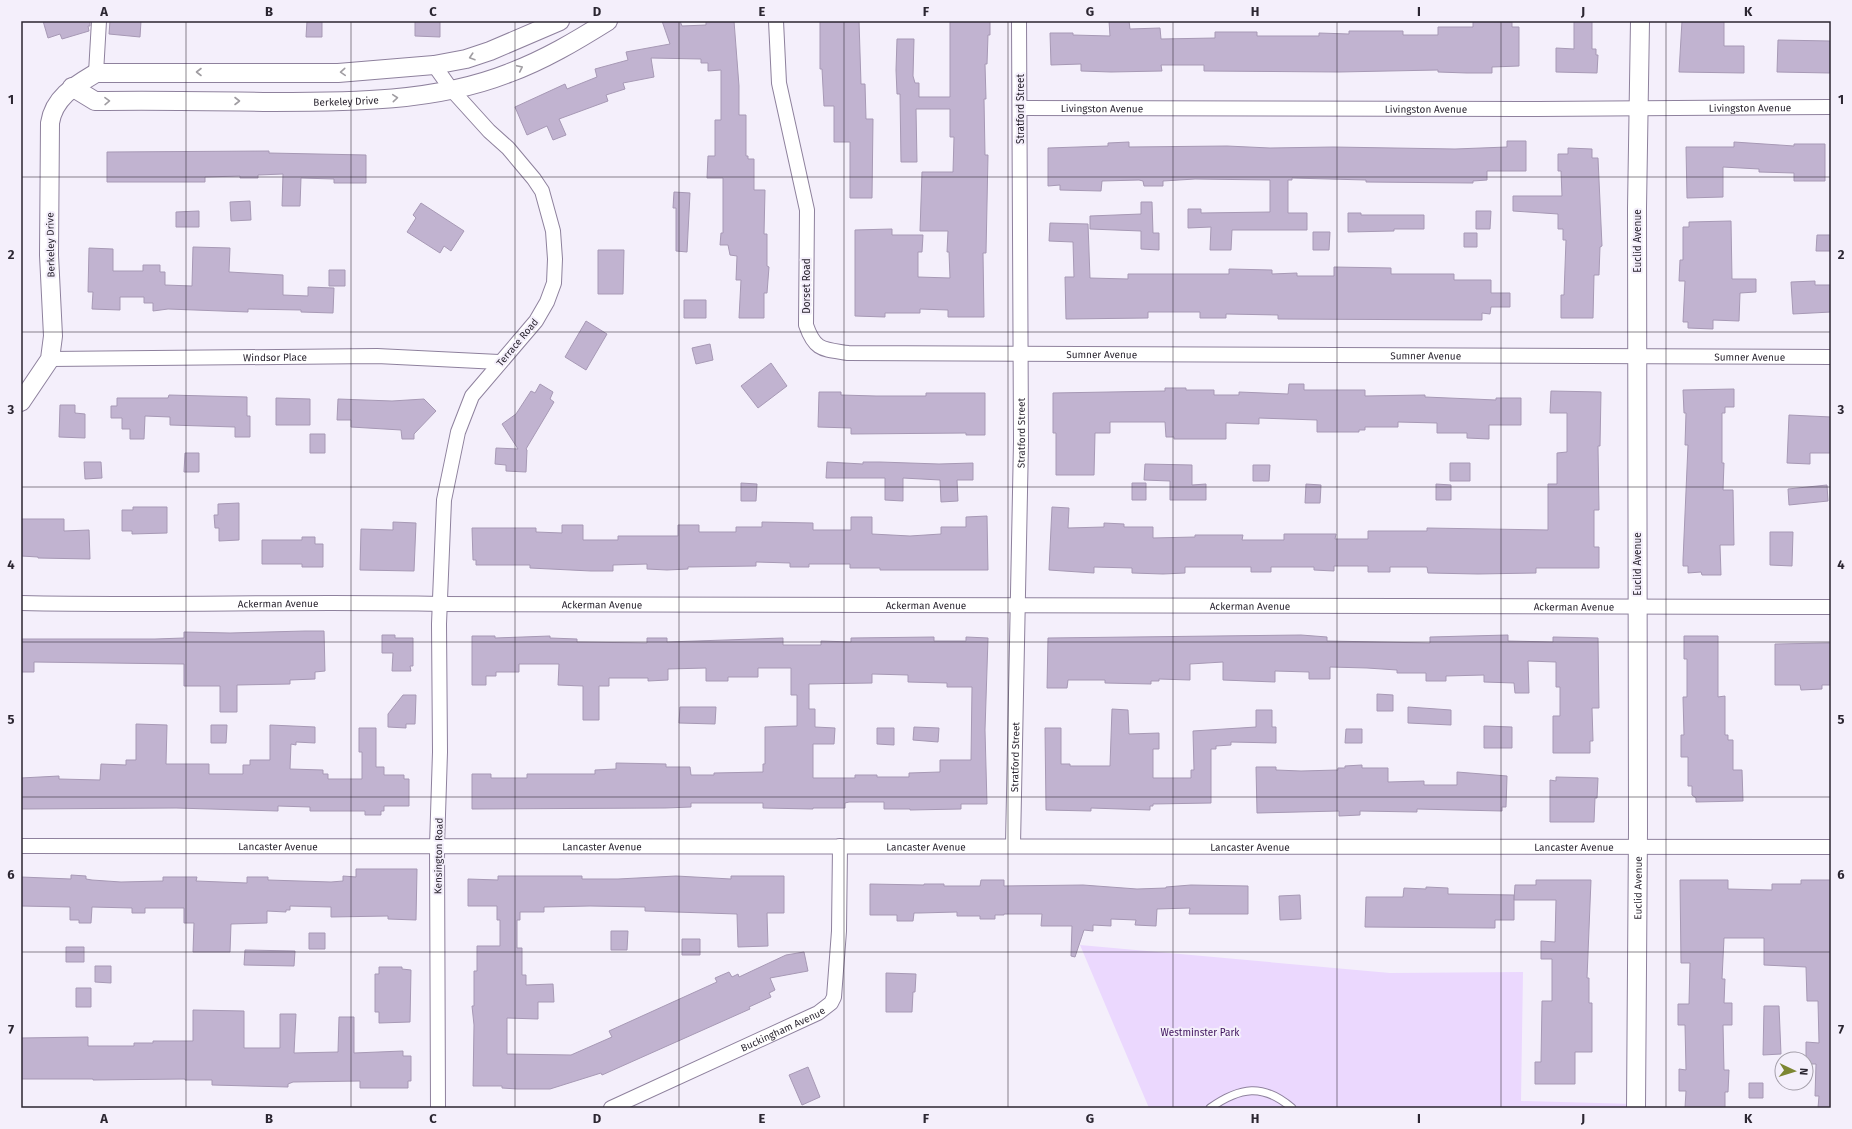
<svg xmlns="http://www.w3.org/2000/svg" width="1852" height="1129" viewBox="0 0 1852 1129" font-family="'Fira Sans',sans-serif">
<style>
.green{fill:#ebd8fe}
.building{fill:#c1b3d0;stroke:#a799b5;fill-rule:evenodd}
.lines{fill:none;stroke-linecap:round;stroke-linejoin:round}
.service-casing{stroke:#8e819d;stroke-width:9}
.minor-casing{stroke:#8e819d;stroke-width:16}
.tertiary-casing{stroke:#8e819d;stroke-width:20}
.service{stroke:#fff;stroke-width:7}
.minor{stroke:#fff;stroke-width:14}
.tertiary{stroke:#fff;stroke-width:18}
.oneway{stroke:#a09da2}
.grid{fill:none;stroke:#2b2631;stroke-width:1;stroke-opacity:0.55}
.labels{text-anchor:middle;stroke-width:4;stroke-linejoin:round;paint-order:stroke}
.street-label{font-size:10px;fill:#2b2631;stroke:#f4effb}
.park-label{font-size:10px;fill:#3d115b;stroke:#f4effb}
.neatline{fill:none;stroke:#2b2631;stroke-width:1.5}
.grid-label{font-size:13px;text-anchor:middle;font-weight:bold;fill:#2b2631}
</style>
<rect width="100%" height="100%" fill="#f4effb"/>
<path class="green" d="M1080 945 1390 973 1523 972 1521 1101 1636 1104V1108H1149Z"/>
<path class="building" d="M43 21H90V26H88L89 31 62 39 60 34 48 38Z
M110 21H141L140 37 109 34Z
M307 21H322V37H306Z
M415 21H440V37L415 36Z
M662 21H680L682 26 706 25V21H734L739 86V115H746V156H748V159H754V190H765L764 234H767V266L769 267 767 293H764V318H739L741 280H736L737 256 730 255 728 245H720L721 233H723V178H707L708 156H715V120H721V70L708 71V63H701V59L651 58 654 77 623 83 625 89 606 95 608 101 559 119 566 135 553 140 547 126 527 135 515 107 565 84 567 89 597 77 595 69 628 60 626 52 670 44Z
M820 21H859L861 84H865L866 119H873L872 198H850V142H834V106H824L822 69H820Z
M950 21H990V35H988L987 64H985L986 99H984L985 155H988L986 253H983L984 317H948V310L920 309V313H885V317L855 316V230L892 229V235H923L922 252H918V277L950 278 949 252H947L948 231H920L922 172H953L954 137H950V109H916L917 162H901L900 94H897L896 70 897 39H914L913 76 915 83H919V97H950Z
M1109 21H1129L1130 29 1160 28 1161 39 1215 38V32H1257V36H1319V33L1349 34V31H1403V35H1438V27H1473V21L1512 22V27H1519V66L1492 67V73H1467L1438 72V70L1339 72 1204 71V65H1161L1162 71 1111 72 1081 71V64L1051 65 1050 33H1073V35L1110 36Z
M1574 21H1592V49H1596V55H1598L1597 73 1556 72V48L1574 49Z
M1682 21H1724V46H1744V73L1679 72Z
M1778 40 1830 41V73L1777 72Z
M1507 141H1526V171H1487V180L1473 181V183L1366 182V180L1292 178V180H1288V213H1307V230H1232L1231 250H1210L1211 227 1188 228V209H1201V213L1270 212V180L1195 179 1163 181V186H1144L1143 181 1139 180 1102 181 1101 191 1060 190V185L1048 186V148L1108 146V143L1129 142V147L1227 146 1270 148 1333 147 1455 149 1507 147Z
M1734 142 1794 146V144H1825V181H1794V173L1759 172V169L1723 167V197L1687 198 1686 147H1734Z
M1568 148 1592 149V158H1598L1602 246 1600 247 1599 275H1594L1593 318H1561V295H1564L1566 240H1563V229H1558V214L1513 211V196H1562L1561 171H1558V154H1568Z
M269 151V153L366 155V183H334V179L301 178 300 206H282L283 174 258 175V178H240V176L205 177V182H107V152Z
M674 192 690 193 687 252 676 251V208H673Z
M250 201 251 220 231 221 230 202Z
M1141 202H1152L1153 233H1159V250L1141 249V231L1090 229V216L1141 214Z
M421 203 464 231 451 251 444 246 440 253 407 232 416 218 413 215Z
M199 211V227H176V212Z
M1476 211H1491L1490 229H1476Z
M1348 213H1361V215H1424V229H1394V231L1348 232Z
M1731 221 1732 279H1756V292L1740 293 1739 321 1713 320V329L1688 328V322H1683L1685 281H1679L1680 260H1683V227H1689V222Z
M1050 223 1088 224 1090 278 1128 279V274H1229V269L1272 270V274L1297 273V276H1334V267L1391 268V274H1454V280H1491V293H1510V307H1491L1490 314 1482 313V320L1278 319V315L1226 314V318H1200V312H1148V318L1066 319 1065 277H1074L1073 242 1049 241Z
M1313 232H1330L1329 250H1313Z
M1464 233H1477V247H1464Z
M1817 235H1831V251H1816Z
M193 247 230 248 229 272 283 275V295L308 296V287L334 288 333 313 301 312V310L248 309V312L168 309 153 311V303H144V297H120V310L92 309 93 292H88L89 248 113 249V271H143V265H160V272H165V285L192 286Z
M598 250H624L623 294H598Z
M329 270H345V286H329Z
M1815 281V285H1831V312L1793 314 1791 282Z
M684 300H706V318H684Z
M586 321 607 334 586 370 565 357Z
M710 344 713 360 696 364 692 348Z
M771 363 787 386 758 408 741 386Z
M540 384 553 392 550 399 554 402 526 449 527 450 526 472 506 471V465L495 464 496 448 518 449 502 424 516 414 531 391 535 393Z
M1289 384H1304V390H1365V396L1425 395V397L1496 400V398H1521V425H1489V439L1467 438V433H1437V423L1398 422V427H1365V430H1359V432H1317V420L1259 418V424L1226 423V439H1174V437H1166L1165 422H1110V433H1095L1094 475H1056V433H1053V393L1165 391V388H1186V390H1214V395H1239V392L1288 394Z
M1734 389V407H1725V413H1722V463H1724L1723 490H1733L1734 545H1720L1721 575H1702L1701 572 1688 573V566H1683V560L1688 445H1685L1686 413H1684L1683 390Z
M1551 391 1601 392 1600 446H1598L1599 510H1594V547H1599V568H1536V573L1478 574 1428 573 1427 567H1390V572H1368V566H1334V571L1314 570V567H1271V572H1251V567H1185V573L1163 574 1132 573V568L1094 567V573L1049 570 1052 507 1069 508 1068 528 1104 527V523L1124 524V527H1153V538L1195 537V535H1243L1242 540H1284V534H1336L1335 539H1368V531H1427V528L1548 530V484H1557V453L1567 452V413H1550Z
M819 392H841V395L876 396H926V393H985V435H966V433L851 434V428L818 427Z
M169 395 247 397V416H250V437H235V427L170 425V417L145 416 144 439H130V429H122V418H111V406H117V398H168Z
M276 398 310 399V425H276Z
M338 399 392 401 424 399 436 411 414 434V439H402L401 430 351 427V420H337Z
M60 405H75V413L85 414V438L59 437Z
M1789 415 1831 417V453H1810V464L1787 463Z
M310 434H325V453H310Z
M185 453H199V472H184Z
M84 462H101L102 478 85 479Z
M827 462 863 464V462H880L939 464 973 463V480H957L958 501 941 502 940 480 903 478V501L885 500V478H826Z
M1450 463H1470V481H1450Z
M1145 464 1192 465V485L1206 484V500H1170V481L1144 480Z
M1253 465H1270L1269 481H1253Z
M741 483 757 484 756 501H741Z
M1132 483H1146V500H1132Z
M1306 484 1321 485 1320 503H1305Z
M1436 484 1451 485V500H1436Z
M1827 485 1828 501 1789 505 1788 489Z
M239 503V540L219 541V528H215L214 515H218V504Z
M133 507H167V533L132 534V531H122V510H133Z
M987 516 988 570H880V568H850V564H809V567H790V563L756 562V566L688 567V569L667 570 647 569V564L613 565V571H591L530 568V565H476V560H473L472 528H536V532L562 533V525H583V540H618V536H678V525H699V532H736V527H762V522L813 523V530H851V517H872V534L910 536 941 534V527H966V517Z
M21 519H64V531L89 530 90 559 38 558V557L21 556Z
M393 522 416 523 414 571 360 570 361 529 393 530Z
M1770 532H1793L1792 566 1770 565Z
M302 537H315V544H323V567H302V564H262V540H302Z
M305 631H324L325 671 315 672V679L290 680V684L237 685V712H220V686H184V664L34 662V672H21V639H155L184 638V632L230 633Z
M382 635H395V638H413V666H410L411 671H392L393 653H382Z
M1301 635 1327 637V641L1430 643V637L1508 635V641L1553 642V637L1598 638 1599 708H1592L1593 741H1590V753H1553V716H1560V687H1556V662L1528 661 1529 693H1515L1514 683 1484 682V675L1446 676V681H1426V673H1397V670L1367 668 1330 667V679H1309V672L1275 671V682L1223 680V662L1190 664V680L1159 679V681H1151V684L1105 683V680H1068L1067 688H1047L1048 638Z
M472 636H495V638L550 636V638L577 639V642L647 643V638H667V642L783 638V645H821V641L851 642V638L934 637V641H966V637L988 638 985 730 987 804H961V809L910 810V809H884V802H849L845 803V808H813V809L763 808V803H691V807L665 808 472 809V774H491V778H527V774H595V770L616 769V763L666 764V767H690L691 775H714V773L763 772V764H765V727L797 726V695H791V668H758V677H728V681H706V668L668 669V680L648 681V678H609V686H599V720H583V686L558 685 559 664H519V672H496V676H486V685H472ZM872 674 908 675V682L947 683V687H972L971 760H940V772L909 773V777H877V775H855V778H813V744H834L835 728 815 727V709H809V684L872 683Z
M1684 636H1718V697L1725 696V735H1728V740H1733V770H1742L1743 801 1696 802V798L1692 795V786H1688V757H1681V735H1684L1683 697H1687V659H1684Z
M1831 643V685H1822V689L1801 690 1800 685H1775V644Z
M1377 694 1393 695V711H1377Z
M403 695H416L415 724H406V728L388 727V714Z
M680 707H716L715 724 679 723Z
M1408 707 1451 710V725L1408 723Z
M1112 709 1128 710 1129 734 1159 733V749H1153V778H1191V770H1194L1193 731 1256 727V710H1272V727H1276V743L1231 742V745L1216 746V749H1211V803L1153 804V806H1150V810L1091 808V811L1046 810 1045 728H1061V764H1070V766H1110Z
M136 724 167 725 166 764H209V774H243V765H250V760H270V725L315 727V743L296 742V745L291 744 290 769 323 770V774H328V779H362V752H359V728H376V767H384V775H404V779H409V806H384V811H381V815H365V811H310V807L278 806V811L176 808 21 809V778L59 776V779L100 780 101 764 126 765V760H136Z
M211 725H227L226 743H211Z
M1484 726 1512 727V748H1484Z
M914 727 939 728 938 742 913 740Z
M877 728H894V745L877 744Z
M1346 729H1362V743H1345Z
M1362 765V768H1388V782L1424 781V785H1457V772L1507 776 1506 807H1502V811L1417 809V812L1360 811V815L1339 816V811L1257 813 1256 767H1276V770L1301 771 1338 770V768H1345V766Z
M1556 777 1598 778 1597 798H1595L1594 822H1550V780L1556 781Z
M356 869H417L416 920 388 919V916L331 917V907L290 906V910H286V912L267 911V923L231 924 230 952H193L194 923H184V908H145V913H132V908L92 907 91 923H79V920H70V907L21 906V877L71 879V875L86 876V879L92 880 121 882 163 881V877H197L196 881 247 883V877H268V880L331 882 343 881V876L356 877Z
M498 876H582V879H618L676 876 731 879V876H784V913H767L768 946 738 947 737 914 645 911V907L590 906 544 907V912H520V920H517V948H522V975H526V985L553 984 554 1002H538V1019L507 1018V1054L571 1055 612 1037 609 1031 717 982 715 978 729 972 732 977 738 974 739 977 786 955 804 952 808 971 770 978 775 990 769 993 771 997 749 1007 750 1009 602 1075 601 1073 550 1089H517L502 1088V1086H473L474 1025 472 1006H474V971H477V946H500V920H497V906H468V879L498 880Z
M981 880H1004V886L1083 885 1137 889 1166 888V887L1191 885 1248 886V914H1189L1190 908 1157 909 1156 926 1135 925 1136 920 1111 919V926L1093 925V931L1084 930 1075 957 1071 956 1072 926H1041L1042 914H1004V915H995V919H980V916H957V912L919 913H914L913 921H897V915H870V884L924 885V884H944V886H980Z
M1536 880H1591L1587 978H1589V1003H1592V1052H1575V1084H1535V1062H1541L1542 1001H1552V959H1541V941L1555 942 1556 900H1514L1515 885H1536Z
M1680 880H1728V889L1772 890V884H1801V880H1831V1108H1818L1819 1096H1815L1816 1064H1806V1042L1819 1043 1818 1001H1807L1806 967 1764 965V938H1724L1722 979H1725L1724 1003H1732V1025H1723L1724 1070H1729L1728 1092H1725V1108H1685L1686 1091H1679V1069L1686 1070 1685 1025H1678V1004H1689L1690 963H1681Z
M1426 887 1448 888V894L1514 895V920H1495V928L1365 927 1366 897H1403L1404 888 1426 889Z
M1300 895 1301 919 1280 920 1279 896Z
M611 931H628L627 950H611Z
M309 933H325V949H309Z
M682 939H700V955H682Z
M66 947H84V962H66Z
M245 950 295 951 294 966 244 965Z
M95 966H111V983L95 982Z
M379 967H402V969L411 970 410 1022 379 1023V1012H375V974H379Z
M886 973 916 974 915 992H913L912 1012H886Z
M76 988H91V1007H76Z
M1764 1006H1779L1781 1054 1763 1055Z
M193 1010 244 1011V1048H280V1014H296L294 1053 338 1052 339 1017H354V1053L403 1051V1056H411V1081H408V1088H360V1081L293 1082 288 1084V1087L212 1085V1080H185V1079L93 1080V1079H21V1038L88 1037V1046H134V1043H153V1041H193Z
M808 1067 820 1097 802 1105 789 1075Z
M1749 1083H1763V1098H1749Z"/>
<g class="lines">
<g class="service-casing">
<path id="service" d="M1210 1108C1240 1087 1263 1083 1292 1108"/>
</g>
<g class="minor-casing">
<g id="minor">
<path id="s1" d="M776 21 779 83 807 210 806 325C815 351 823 349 848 353L1831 357"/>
<path d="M434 65 451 89 489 131 508 148 534 179 542 191 553 231 555 259 554 283 547 302 536 321 472 396 458 432 444 500 439 624 440 752 437 846 438 1108"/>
<path d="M96 73 99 21"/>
<path id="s2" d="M1020 108 1538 109 1831 107"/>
<path id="s3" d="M50 359 377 356 499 362"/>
<path id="s4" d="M21 603C161 606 301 601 440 604L1831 607"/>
<path id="s5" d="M1013 845 1021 442 1019 21"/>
<path id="s6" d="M21 846 1831 847"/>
<path id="s7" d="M611 1108 818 1013 831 1003 834 997 839 931 840 846"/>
</g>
</g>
<g class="tertiary-casing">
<g id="tertiary">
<path id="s8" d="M72 87 95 101C154 100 214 101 273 102 350 102 436 102 509 73 544 60 576 41 608 21"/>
<path d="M21 402 50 359 53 336 49 255 50 123C54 97 76 85 96 73H338L434 65 466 59 490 51 560 21"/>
<path id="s9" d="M1636 1108 1638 829 1637 208 1640 21"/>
</g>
</g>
<use href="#service" class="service"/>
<use href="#minor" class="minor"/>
<use href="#tertiary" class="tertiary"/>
</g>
<defs><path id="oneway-chevron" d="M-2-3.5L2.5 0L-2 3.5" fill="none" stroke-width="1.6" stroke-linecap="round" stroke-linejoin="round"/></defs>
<g class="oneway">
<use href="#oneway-chevron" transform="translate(472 57) rotate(162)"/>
<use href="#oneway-chevron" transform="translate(520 68) rotate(-25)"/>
<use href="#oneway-chevron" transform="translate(199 72) rotate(-180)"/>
<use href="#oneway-chevron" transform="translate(343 72) rotate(176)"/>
<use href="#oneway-chevron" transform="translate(395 98) rotate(-5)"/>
<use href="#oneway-chevron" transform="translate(107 101) rotate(-1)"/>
<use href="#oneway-chevron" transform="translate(237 101)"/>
</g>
<path class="grid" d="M186 21V1108M351 21V1108M515 21V1108M679 21V1108M844 21V1108M1008 21V1108M1173 21V1108M1337 21V1108M1501 21V1108M1666 21V1108M21 177H1831M21 332H1831M21 487H1831M21 642H1831M21 797H1831M21 952H1831"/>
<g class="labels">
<g class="street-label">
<text dy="4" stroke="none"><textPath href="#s8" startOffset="278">Berkeley Drive</textPath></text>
<text dy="4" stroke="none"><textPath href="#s2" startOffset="82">Livingston Avenue</textPath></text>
<text dy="4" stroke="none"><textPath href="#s2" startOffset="730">Livingston Avenue</textPath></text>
<text transform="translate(1020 109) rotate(-90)" y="4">Stratford Street</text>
<text dy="4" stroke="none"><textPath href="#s2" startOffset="406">Livingston Avenue</textPath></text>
<text transform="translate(1637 241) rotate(-90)" y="4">Euclid Avenue</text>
<text transform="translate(50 245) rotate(-91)" y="4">Berkeley Drive</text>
<text transform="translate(806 286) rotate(-90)" y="4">Dorset Road</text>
<text transform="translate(517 342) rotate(-50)" y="4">Terrace Road</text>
<text dy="4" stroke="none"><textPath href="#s1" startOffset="616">Sumner Avenue</textPath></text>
<text dy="4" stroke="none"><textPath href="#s3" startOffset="225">Windsor Place</textPath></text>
<text dy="4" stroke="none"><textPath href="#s1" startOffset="940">Sumner Avenue</textPath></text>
<text dy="4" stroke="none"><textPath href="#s1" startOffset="1264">Sumner Avenue</textPath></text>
<text dy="4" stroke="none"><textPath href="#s5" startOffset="412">Stratford Street</textPath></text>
<text transform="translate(1637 564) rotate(-90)" y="4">Euclid Avenue</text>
<text dy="4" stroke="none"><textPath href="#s4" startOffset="257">Ackerman Avenue</textPath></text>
<text dy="4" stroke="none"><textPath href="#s4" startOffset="581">Ackerman Avenue</textPath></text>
<text dy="4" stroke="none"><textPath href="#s4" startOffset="905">Ackerman Avenue</textPath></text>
<text dy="4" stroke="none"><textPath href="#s4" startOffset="1229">Ackerman Avenue</textPath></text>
<text dy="4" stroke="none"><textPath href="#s4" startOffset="1553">Ackerman Avenue</textPath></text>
<text dy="4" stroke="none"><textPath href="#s5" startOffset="88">Stratford Street</textPath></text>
<text dy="4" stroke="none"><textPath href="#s6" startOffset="257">Lancaster Avenue</textPath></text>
<text dy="4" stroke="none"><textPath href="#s6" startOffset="581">Lancaster Avenue</textPath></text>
<text dy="4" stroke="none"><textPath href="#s6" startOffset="905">Lancaster Avenue</textPath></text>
<text dy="4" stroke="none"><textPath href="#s6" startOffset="1229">Lancaster Avenue</textPath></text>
<text dy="4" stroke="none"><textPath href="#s6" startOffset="1553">Lancaster Avenue</textPath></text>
<text transform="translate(438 856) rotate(-89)" y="4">Kensington Road</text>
<text dy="4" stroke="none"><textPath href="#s9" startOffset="220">Euclid Avenue</textPath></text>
<text dy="4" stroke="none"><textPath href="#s7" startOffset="189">Buckingham Avenue</textPath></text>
</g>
<g class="park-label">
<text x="1200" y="1036">Westminster Park</text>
</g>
</g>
<rect width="1852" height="1129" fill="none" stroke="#f4effb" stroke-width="44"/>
<g transform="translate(1794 1071) rotate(94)"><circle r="19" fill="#f4effb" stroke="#a49faa"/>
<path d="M0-3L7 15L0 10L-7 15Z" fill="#7c8632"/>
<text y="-6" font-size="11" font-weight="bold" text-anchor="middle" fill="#2b2631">N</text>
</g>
<rect x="22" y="22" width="1808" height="1085" class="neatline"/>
<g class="grid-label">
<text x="104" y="16">A</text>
<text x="269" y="16">B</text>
<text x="433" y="16">C</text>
<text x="597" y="16">D</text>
<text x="762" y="16">E</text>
<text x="926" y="16">F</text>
<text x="1090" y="16">G</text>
<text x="1255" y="16">H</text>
<text x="1419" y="16">I</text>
<text x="1583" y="16">J</text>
<text x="1748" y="16">K</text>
<text x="11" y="104">1</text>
<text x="1841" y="104">1</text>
<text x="11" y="259">2</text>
<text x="1841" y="259">2</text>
<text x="11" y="414">3</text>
<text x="1841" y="414">3</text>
<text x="11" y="569">4</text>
<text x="1841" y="569">4</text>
<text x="11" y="724">5</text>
<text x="1841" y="724">5</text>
<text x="11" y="879">6</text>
<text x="1841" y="879">6</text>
<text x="11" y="1034">7</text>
<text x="1841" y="1034">7</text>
<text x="104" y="1123">A</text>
<text x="269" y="1123">B</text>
<text x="433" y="1123">C</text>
<text x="597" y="1123">D</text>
<text x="762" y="1123">E</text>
<text x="926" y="1123">F</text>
<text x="1090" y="1123">G</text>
<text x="1255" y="1123">H</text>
<text x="1419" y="1123">I</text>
<text x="1583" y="1123">J</text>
<text x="1748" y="1123">K</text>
</g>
</svg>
